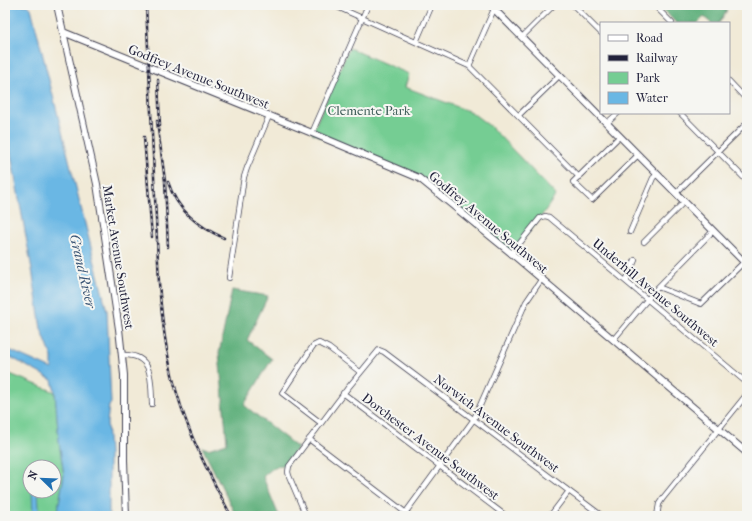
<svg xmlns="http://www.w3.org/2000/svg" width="752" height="521" viewBox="0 0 752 521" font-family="'IM FELL French Canon',serif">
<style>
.green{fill:#75cd93;stroke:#4c7867;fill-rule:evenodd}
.forest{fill:#60b07d;stroke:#41695c}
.water{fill:#6ab7e4;stroke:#466c90}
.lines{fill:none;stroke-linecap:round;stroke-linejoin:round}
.street-casing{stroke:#414052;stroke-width:6}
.secondary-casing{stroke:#414052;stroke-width:8}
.street{stroke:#fff;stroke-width:4.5}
.secondary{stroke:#fff;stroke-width:6}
.rail-casing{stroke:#22223b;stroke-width:2.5}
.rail{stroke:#f6f6f2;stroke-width:1;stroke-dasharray:3;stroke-linecap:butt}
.labels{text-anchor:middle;stroke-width:4;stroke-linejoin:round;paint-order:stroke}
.street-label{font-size:13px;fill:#22223b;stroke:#f6f6f2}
.park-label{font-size:13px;fill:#3f5e5a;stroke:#f6f6f2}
.water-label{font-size:14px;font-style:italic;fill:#3b5676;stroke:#f6f6f2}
</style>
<rect width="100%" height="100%" fill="#f6f6f2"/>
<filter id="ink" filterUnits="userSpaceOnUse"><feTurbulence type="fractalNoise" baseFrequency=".025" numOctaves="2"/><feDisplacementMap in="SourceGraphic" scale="8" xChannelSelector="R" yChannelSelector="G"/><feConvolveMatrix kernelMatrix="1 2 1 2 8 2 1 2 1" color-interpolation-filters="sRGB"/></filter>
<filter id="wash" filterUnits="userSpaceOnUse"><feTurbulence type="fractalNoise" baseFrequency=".012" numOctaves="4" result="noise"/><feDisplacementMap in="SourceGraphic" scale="16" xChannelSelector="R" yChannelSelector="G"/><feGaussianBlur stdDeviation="0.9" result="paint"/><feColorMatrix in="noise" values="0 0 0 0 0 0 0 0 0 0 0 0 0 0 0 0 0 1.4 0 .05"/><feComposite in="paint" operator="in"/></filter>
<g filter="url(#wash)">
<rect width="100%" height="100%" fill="#f1ead7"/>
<path class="green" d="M349 48 409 74 405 87 471 112 491 127 556 195 540 218 511 254 423 180 312 133Z
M5 372 55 392 59 442 64 475 59 503 58 516H5ZM30 467H54V491H30Z"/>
<path class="forest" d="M659 5H719L727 10 719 23H711L704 17 698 23H676Z
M232 290 268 296 247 340 272 359 244 405 298 448 285 465C275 465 270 470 263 477L279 516H236L202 447 208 449 227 443 219 353Z"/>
<path class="water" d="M5 5H28L31 8 107 311 111 403 109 406 107 423 109 452V516H58L59 503 64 475 59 442 55 392 52 380 5 354 7 349 52 369V357L41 329 33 275 7 133 5 128Z
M32 491H38L39 508 42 516H33Z"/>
</g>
<g filter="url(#ink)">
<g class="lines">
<g class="street-casing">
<path id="street" d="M333 5 469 66 579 177
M573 5 601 33
M654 5 672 23
M522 37 554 5
M416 42 432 5
M469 66 494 9
M729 81 747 100
M680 113 747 181
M519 115 560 75
M607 123 618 113
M312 133 368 5
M620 136 573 182 592 200 638 155
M676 193 747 123
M630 232 653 178 657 174
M644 242 684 202
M511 254 540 218 545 216 549 217 747 383
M229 278 244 177 247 168 269 116
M626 281 635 260
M658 287 701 304 744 262
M613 340 658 287 713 231
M123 355C154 354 151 381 152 404
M343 393 506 516
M321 423 282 393 313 346 319 343 329 348 360 372
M309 439 410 516
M306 516 289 476 288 472 289 466 347 389 379 350 384 352 602 516
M403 516 474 419 526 302 541 280
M550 516 569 491
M657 516 659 504 663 498 747 394"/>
</g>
<g class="secondary-casing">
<path id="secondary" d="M57 5 97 184 119 329 124 375V460L126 516
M490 5 747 265
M63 32 312 133 419 178 511 253 747 453"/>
</g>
<use href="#street" class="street"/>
<use href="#secondary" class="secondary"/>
<g class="rail-casing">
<path id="rail" d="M146 5 159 283C162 324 167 364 180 403 192 442 212 479 231 516
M158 80 160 126
M157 121 165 181 168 247
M144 137 152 237
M168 182C177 210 197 226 224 238"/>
</g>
<use href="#rail" class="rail"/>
</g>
</g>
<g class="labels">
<g class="street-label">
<text transform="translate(199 76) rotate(22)" y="5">Godfrey Avenue Southwest</text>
<text transform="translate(489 222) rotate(40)" y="5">Godfrey Avenue Southwest</text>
<text transform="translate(119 257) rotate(81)" y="5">Market Avenue Southwest</text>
<text transform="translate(656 292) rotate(40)" y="5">Underhill Avenue Southwest</text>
<text transform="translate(497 423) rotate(37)" y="5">Norwich Avenue Southwest</text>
<text transform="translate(431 446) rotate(37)" y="5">Dorchester Avenue Southwest</text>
</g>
<g class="park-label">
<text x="369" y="115">Clemente Park</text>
</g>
<g class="water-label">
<text transform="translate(83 271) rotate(77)" y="5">Grand River</text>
</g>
</g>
<rect width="752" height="521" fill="none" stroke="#f6f6f2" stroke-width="20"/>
<rect x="600" y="22" width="130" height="92" fill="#f6f6f2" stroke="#a1a1a9"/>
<rect x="608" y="35" width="20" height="6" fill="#ffffff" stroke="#a1a1a9"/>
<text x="636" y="42" font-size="12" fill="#22223b">Road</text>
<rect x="608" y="55" width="20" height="6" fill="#22223b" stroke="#a1a1a9"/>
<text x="636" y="62" font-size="12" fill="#22223b">Railway</text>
<rect x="608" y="72" width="20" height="12" fill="#75cd93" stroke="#a1a1a9"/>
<text x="636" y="82" font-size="12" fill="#22223b">Park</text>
<rect x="608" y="92" width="20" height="12" fill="#6ab7e4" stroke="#a1a1a9"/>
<text x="636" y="102" font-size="12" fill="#22223b">Water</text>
<g transform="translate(42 479) rotate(293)"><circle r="19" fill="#f6f6f2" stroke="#a1a1a9"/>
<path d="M0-3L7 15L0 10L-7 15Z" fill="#1f6fb2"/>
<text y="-6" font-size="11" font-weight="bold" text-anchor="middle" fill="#22223b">N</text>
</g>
</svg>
